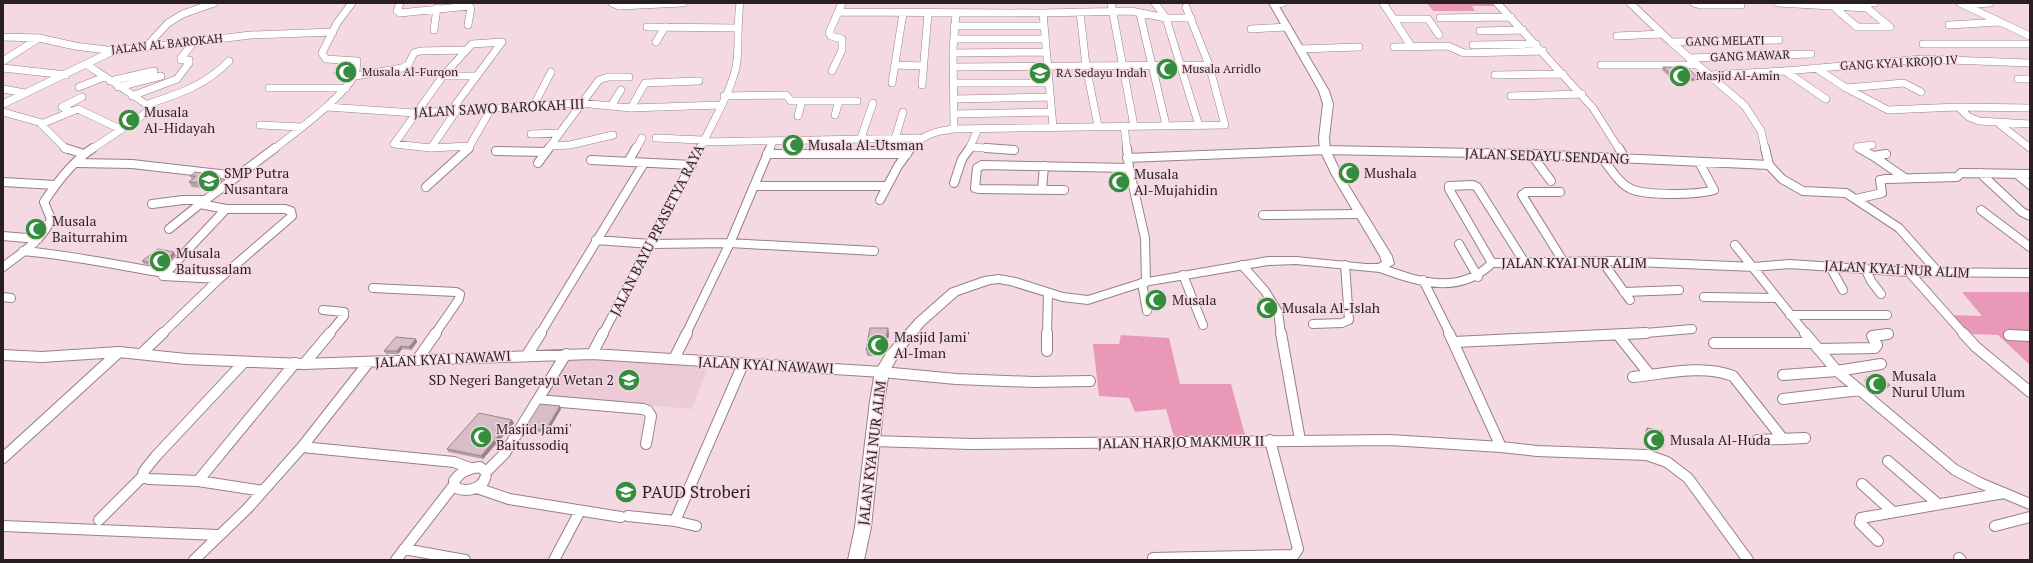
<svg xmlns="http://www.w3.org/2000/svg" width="2033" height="563" viewBox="0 0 2033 563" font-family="'PT Serif',serif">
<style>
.built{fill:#eccad6}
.green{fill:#e999b7}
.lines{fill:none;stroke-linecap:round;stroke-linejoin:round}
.minor-far2-casing{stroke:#988088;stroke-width:8}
.minor-far1-casing{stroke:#988088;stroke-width:10}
.minor-casing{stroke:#988088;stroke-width:12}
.tertiary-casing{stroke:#988088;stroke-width:2}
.minor-far2{stroke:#fff;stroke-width:7}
.minor-far1{stroke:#fff;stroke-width:8}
.minor{stroke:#fff;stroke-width:10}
.tertiary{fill:#fff;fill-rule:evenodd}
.wall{fill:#b9a3aa}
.shaded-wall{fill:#96848b}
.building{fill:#d7bdc6;stroke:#96848b}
.labels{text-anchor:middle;stroke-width:3;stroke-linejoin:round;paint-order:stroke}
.far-street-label{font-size:12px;fill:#291f23;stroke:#f4d9e2}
.far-poi-label{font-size:12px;fill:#291f23;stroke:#f4d9e2;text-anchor:start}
.street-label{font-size:14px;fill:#291f23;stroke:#f4d9e2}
.poi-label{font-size:14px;fill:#291f23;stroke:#f4d9e2;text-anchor:start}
.near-poi-label{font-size:17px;fill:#291f23;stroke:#f4d9e2;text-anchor:start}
</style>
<rect width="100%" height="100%" fill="#f4d9e2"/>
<path class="built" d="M570 356 709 365 692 409 546 396Z"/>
<path class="green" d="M1427 3H1494L1497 6H1472L1475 11H1433Z
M1962 292H2030V365L1998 335 1971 334 1953 315 1982 316Z
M1121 335 1169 338 1180 384H1231L1246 439 1174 437 1166 409 1135 412 1129 398 1099 396 1093 344H1119Z"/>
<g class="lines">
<g class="minor-far2-casing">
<path id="minor-far2" d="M400 3 397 11 400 13 469 6 471 8 468 25
M612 3 619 6 683 3
M1111 3 1134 126
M1155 3 1166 18 1199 126
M1383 3 1411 46
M1497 3 1593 108 1619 149
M1630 3 1671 42 1745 106 1761 131 1765 149
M1694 3 1700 5H1741
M1778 3 1867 8 1890 27H1857L1834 7
M1860 3H1874
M1960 3 2030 36
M1274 4 1283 3
M1965 5 1990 3
M839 12 1043 13 1131 11 1166 18H1191
M1080 12 1086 66 1098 126
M1043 13 1053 127
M1140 14 1166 125
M1440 18 1511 17
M1395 19H1428L1439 35
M1949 25 2000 22
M954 26H1044
M647 27 737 28
M1251 29 1287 27
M434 30 437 8
M1480 31 1523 30
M1617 36 1662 34
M3 37 39 38 75 46 115 51 251 35 333 32
M954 39H1044
M656 42 665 27
M1671 42 1779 40
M1923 44H2030
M1473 45 1536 44
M146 47 168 23 183 14 214 3
M1394 47 1448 46 1464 53 1543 51
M1300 49 1359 47
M954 53 1046 52
M1689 58 1811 54
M3 61 39 38
M87 65C96 71 148 104 150 108L143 115 92 149
M895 65 924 66
M1601 65H1698
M955 67 1209 65
M3 68 66 75
M1816 68 1846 88 1888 110 1958 107 1969 117 1979 121 2030 124
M832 71 842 50V39L831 36 829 33 842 3
M1785 71 1826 99
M1495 75 1563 74
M1710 75 1785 71 1922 59 2030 63
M355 76 402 68 408 65 414 53 420 51 466 50
M443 76H476
M2018 79H2030
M110 81 154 71
M892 83 903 13
M955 83H1049
M922 85 928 13
M79 87 104 77
M118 87 161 76
M269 88H346
M1846 88 1904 83 1921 92
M3 89 25 93
M132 96 177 79 189 63V60H181V58L194 42
M724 96 786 95 791 101H857
M1511 96 1582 94
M954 99 1049 97
M3 104 113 51
M148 104C179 94 206 85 229 61
M534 105 551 72
M611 106 621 90
M327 107 415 113 580 103 631 108 720 105
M1958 107 2030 108
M631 108 645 83 699 81
M70 111 62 107 82 97
M3 112 42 123
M450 112 502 42 472 44 443 76 394 144 431 148 470 146
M954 114 1051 112
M835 115 839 101
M798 116 802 101
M1998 123 2030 148
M260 125 302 127
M1124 126 1127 149
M954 129 953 49 956 13
M531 134 559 133
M656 138 703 140
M861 138 873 103
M895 139 903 112
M702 142 919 138
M550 146 570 145 613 135
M971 147 1000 149
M431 148 456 111
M66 149 41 124 78 109 120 129
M274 149C292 135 348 94 355 73 357 70 356 65 357 61L326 59 322 53 337 23 352 3
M468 149 491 109
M548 149 599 80 608 77H629
M636 149 642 138
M700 149C711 125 734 87 737 61 739 42 737 23 740 3
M770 149 773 141
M910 149C922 135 936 131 954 129L1225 125 1209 65 1186 7
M969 149 978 129
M1861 149 1857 147 1872 145"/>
</g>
<g class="minor-far1-casing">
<path id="minor-far1" d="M65 148 84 154
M986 148 1014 150
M1127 148 1129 168 1145 238 1146 282
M1619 148 1625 158
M1765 148 1769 165 1782 179 1803 191 1846 193 1899 228 1938 272
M1859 148 1873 156
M496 151 546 152
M767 154H907
M1531 154 1551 181
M1886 154 1873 156 1905 178
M1601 157C1610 167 1618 183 1631 189 1647 196 1697 195 1714 190L1699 162
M1127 158 1325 150 1531 154 1769 165
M591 160 692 165
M628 162 636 148
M77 163 132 164 237 176
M538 163 549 148
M1980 173 2022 212 2030 216
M2017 174 2030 185
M3 182 55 185
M954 183 962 159 970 148
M754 186H886
M426 187 469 148
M1042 190 1044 166
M1064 190 979 189 975 188 977 168 982 165 1129 168
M1560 192H1526L1522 195 1563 261
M1856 199 1882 193 1880 180 1886 179 1957 177 1961 173 2030 174
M880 200 898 166 911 148
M152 204 183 200H205
M1981 210 2030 247
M1263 215 1360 214
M169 229 200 204
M3 236 38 239
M596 240 651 244 730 243 874 251
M1459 244 1478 277
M1735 245 1806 334
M23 251C70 255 117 265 164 273
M1602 261 1630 300
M1492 263 1449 189V186L1473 185 1477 187 1525 263
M1242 265 1265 291 1278 312 1281 334
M1829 265 1843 290
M3 267C21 253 42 241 51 219L44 202C57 182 73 161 93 148
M1380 268C1419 282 1459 296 1492 263L1613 261 1754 267 1789 264 1909 272 2030 273
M1865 268 1871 281 1881 294
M1909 272 1964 334
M1183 275 1203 325
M219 279 163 276 226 209
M1423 280 1450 334
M1142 283 1147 311
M373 288 456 292 460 294 459 299 435 334
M1624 292 1679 290
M3 297 11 298
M1704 297 1776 298
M323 310 344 312V316L329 334
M1790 315H1887
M1313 324 1342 323 1349 320 1345 265
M162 334 219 279 292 216 291 211 285 209H226L200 204 275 148
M540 334 644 163
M603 334 700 148
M686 334 730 243 770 148
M1047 334 1048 293
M1634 334 1692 329"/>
</g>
<g class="minor-casing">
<path id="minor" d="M1281 333 1300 440
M1449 333 1501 447 1537 451 1647 455 1667 462 1688 478 1748 560
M1805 333 1837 371 1955 470 1980 483 2030 504
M1963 333 1976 347 2030 392
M1618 335 1650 375
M2009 335 2030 336
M1454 342 1646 333
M1714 343H1813
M1818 349 1875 348 1877 345 1872 336 1888 334
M1047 351V333
M141 354 163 333
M592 354 603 333
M3 355 42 357 119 352 186 359 304 364 592 354 882 372 956 379 1033 382 1090 381
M527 355 541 333
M674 359 687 333
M417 360 436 333
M304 364 330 333
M1783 375 1837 371 1881 364
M1633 377C1665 374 1702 364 1733 376L1783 439
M1783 399 1860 390
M538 400 643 409 648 411 651 416 646 444
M1757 440 1805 438
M872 441 971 444 1390 440 1501 447
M302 447 454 462 470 468
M3 458 119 352
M1888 461 1938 504
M480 467 486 472C486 488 469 493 456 488L454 481C460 472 469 468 480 467Z
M486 472 505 453 566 354
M142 477 149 479 198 481 263 491
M198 481 295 363
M1862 484 1893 512
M477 488 509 499 621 517
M628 516 675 521 696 526
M99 520 142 477 144 471 156 456 244 362
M675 521 743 364
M3 526 218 535
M1995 526 2030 517
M1878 541 1860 523 1861 518 2004 493
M404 549 465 560
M1153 558 1294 555 1298 549 1270 440
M1959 558 1961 560
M194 560 247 509 302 447 368 363
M396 560 454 485
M554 560 580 511"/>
</g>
<g class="tertiary-casing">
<path id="tertiary" d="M1269 3H1277L1329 91 1333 104 1329 138 1330 150 1342 175 1392 256 1394 264 1380 272 1296 264 1268 265 1144 286 1088 304 1062 301 1010 285 999 283 990 284 958 295 924 325 897 358 889 372 884 401 871 527 864 560H848L855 527 870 401 875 372 887 352 916 319 950 289 984 277 999 275 1016 278 1063 293 1088 296 1142 279 1268 257H1296L1366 264H1378L1382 262 1380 256 1332 175 1320 150 1319 138 1323 104 1319 91Z"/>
</g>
<use href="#minor-far2" class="minor-far2"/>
<use href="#minor-far1" class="minor-far1"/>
<use href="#minor" class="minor"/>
<use href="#tertiary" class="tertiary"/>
</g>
<path class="wall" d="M351 67 348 76H335L334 73Z
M1663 67 1699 79 1698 81 1675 82 1662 70Z
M1343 166 1357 175 1356 178 1345 177 1342 168Z
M219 175 222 180 211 189 192 187 189 182 192 179 190 176Z
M1111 175 1128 184 1127 187H1113L1111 178Z
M174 252 175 255 164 267 144 264 142 261Z
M1150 292 1165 303V306H1152L1150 295Z
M1259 299 1273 311V314L1263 315 1259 302Z
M888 328 889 334 886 351 883 356H867L866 350Z
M416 339 417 342 411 350 402 349 398 354H386L384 351Z
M1866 377 1890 385 1888 388 1875 390 1864 381Z
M560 406 561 409 547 433 526 431 525 428Z
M512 420 514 423 483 459 448 452 447 449Z
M1647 428 1664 446 1662 449 1647 446 1645 431Z
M634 487 635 490 629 498 617 494 616 491Z"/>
<path class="shaded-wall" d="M350 65 351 67 348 76 346 74Z
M219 175 222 180 211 189 208 183Z
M174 252 175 255 164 267 162 264Z
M888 328 889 334 886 351 883 356 882 350Z
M416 339 417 342 411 350 409 347Z
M401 346 402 349 398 354 397 351Z
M560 406 561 409 547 433 546 430Z
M512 420 514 423 483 459 481 456Z
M634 487 635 490 629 498 628 495Z"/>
<path class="building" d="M344 64 350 65 346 74 334 73Z
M1663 67H1687L1699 79H1676Z
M1343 166H1354L1357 175 1346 174Z
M195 172 219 175 208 183 189 182 196 176H190Z
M1125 174 1128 184 1113 185 1111 175Z
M158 249 174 252 162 264 142 261Z
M1150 292H1163L1165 303H1152Z
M1259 299H1265L1273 311 1264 312Z
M870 328H888L885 346 882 350H866Z
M396 337 416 339 409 347 401 346 397 351H384Z
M1879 375 1890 385 1877 387 1866 377Z
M540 404 560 406 546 430 525 428Z
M479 413 512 420 481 456 447 449Z
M1647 428 1662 431 1664 446 1649 443Z
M621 484 634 487 628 495 616 491Z"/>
<defs>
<g id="mosque-disc" transform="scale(1.15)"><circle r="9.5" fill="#348d3e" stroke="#f4d9e2"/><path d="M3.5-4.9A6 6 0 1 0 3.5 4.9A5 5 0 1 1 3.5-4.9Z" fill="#fff"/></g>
<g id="school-disc" transform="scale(1.15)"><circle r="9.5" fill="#348d3e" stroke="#f4d9e2"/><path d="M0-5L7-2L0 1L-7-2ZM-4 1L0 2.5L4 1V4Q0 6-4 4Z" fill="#fff"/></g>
</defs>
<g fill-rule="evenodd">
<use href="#mosque-disc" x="1167" y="69"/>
<use href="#mosque-disc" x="346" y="72"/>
<use href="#school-disc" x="1040" y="73"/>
<use href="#mosque-disc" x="1680" y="76"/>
<use href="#mosque-disc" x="129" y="120"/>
<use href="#mosque-disc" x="793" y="145"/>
<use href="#mosque-disc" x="1349" y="173"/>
<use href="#school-disc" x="209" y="181"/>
<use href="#mosque-disc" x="1119" y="182"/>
<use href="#mosque-disc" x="36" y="229"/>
<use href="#mosque-disc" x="160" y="261"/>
<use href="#mosque-disc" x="1156" y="300"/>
<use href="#mosque-disc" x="1267" y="308"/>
<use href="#mosque-disc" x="878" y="345"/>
<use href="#school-disc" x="629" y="380"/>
<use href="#mosque-disc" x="1876" y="384"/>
<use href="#mosque-disc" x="481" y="437"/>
<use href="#mosque-disc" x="1654" y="440"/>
<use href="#school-disc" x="626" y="492"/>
</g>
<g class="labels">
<g class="far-street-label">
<text transform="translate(1725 41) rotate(-1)" y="4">GANG MELATI</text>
<text transform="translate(167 44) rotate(-6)" y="4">JALAN AL BAROKAH</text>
<text transform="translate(1750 56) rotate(-2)" y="4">GANG MAWAR</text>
<text transform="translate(1899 63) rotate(-3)" y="4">GANG KYAI KROJO IV</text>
</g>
<g class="far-poi-label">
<text x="1182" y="73">Musala Arridlo</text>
<text x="362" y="76">Musala Al-Furqon</text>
<text x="1056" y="77">RA Sedayu Indah</text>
<text x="1696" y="80">Masjid Al-Amin</text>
</g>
<g class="street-label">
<text transform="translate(499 108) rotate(-3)" y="5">JALAN SAWO BAROKAH III</text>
<text transform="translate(1547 156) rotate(2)" y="5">JALAN SEDAYU SENDANG</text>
<text transform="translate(657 230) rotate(-63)" y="5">JALAN BAYU PRASETYA RAYA</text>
<text x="1574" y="268">JALAN KYAI NUR ALIM</text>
<text transform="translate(1897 269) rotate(3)" y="5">JALAN KYAI NUR ALIM</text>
<text transform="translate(443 359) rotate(-3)" y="5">JALAN KYAI NAWAWI</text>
<text transform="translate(766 365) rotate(3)" y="5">JALAN KYAI NAWAWI</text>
<text transform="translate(1181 442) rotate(-1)" y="5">JALAN HARJO MAKMUR II</text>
<text transform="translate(872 453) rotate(-83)" y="5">JALAN KYAI NUR ALIM</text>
</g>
<g class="poi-label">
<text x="144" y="117">Musala<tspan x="144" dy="16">Al-Hidayah</tspan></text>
<text x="808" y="150">Musala Al-Utsman</text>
<text x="224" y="178">SMP Putra<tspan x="224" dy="16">Nusantara</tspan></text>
<text x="1364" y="178">Mushala</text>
<text x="1134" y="179">Musala<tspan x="1134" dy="16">Al-Mujahidin</tspan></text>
<text x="52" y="226">Musala<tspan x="52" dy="16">Baiturrahim</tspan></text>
<text x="176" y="258">Musala<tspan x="176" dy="16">Baitussalam</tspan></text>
<text x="1172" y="305">Musala</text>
<text x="1282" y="313">Musala Al-Islah</text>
<text x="894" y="342">Masjid Jami'<tspan x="894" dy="16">Al-Iman</tspan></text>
<text x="1892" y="381">Musala<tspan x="1892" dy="16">Nurul Ulum</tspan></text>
<text x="614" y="385" text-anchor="end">SD Negeri Bangetayu Wetan 2</text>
<text x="496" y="434">Masjid Jami'<tspan x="496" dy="16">Baitussodiq</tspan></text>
<text x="1670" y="445">Musala Al-Huda</text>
</g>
<g class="near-poi-label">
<text x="642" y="498">PAUD Stroberi</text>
</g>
</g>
<rect width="2033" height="563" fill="none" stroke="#291f23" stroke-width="8"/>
</svg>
